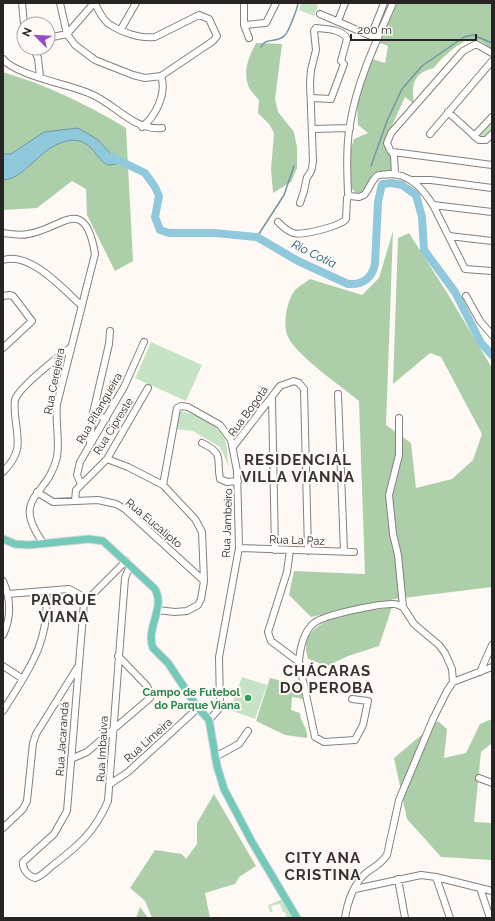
<svg xmlns="http://www.w3.org/2000/svg" width="495" height="921" viewBox="0 0 495 921" font-family="Raleway,sans-serif">
<style>
.green{fill:#c7e3c5}
.forest{fill:#accfa9}
.water{fill:#90c8dc;stroke:#7097a4}
.lines{fill:none;stroke-linecap:round;stroke-linejoin:round}
.stream{stroke:#7097a4;stroke-width:1.5}
.river{stroke:#90c8dc;stroke-width:8}
.minor-casing{stroke:#86807d;stroke-width:8}
.major-casing{stroke:#d8d8d7;stroke-width:9}
.minor{stroke:#fff;stroke-width:6}
.major{stroke:#74cab9;stroke-width:7}
.leisure-dot{fill:#2e9e5b;stroke:#fff9f6;stroke-width:1.5}
.labels{text-anchor:middle;stroke-width:4;stroke-linejoin:round;paint-order:stroke}
.street-label{font-size:11px;fill:#272423;stroke:#fff9f6}
.leisure-label{font-size:11px;font-weight:bold;fill:#27864d;stroke:#fff9f6;text-anchor:end}
.water-label{font-size:12px;font-style:italic;fill:#115a70;stroke:#fff9f6}
.district-label{font-size:15px;font-weight:bold;letter-spacing:1px;fill:#393330;stroke:#fff9f6}
</style>
<rect width="100%" height="100%" fill="#fff9f6"/>
<path class="green" d="M301 3H315L318 6 314 16 299 10Z
M492 119V129L483 139 477 136Z
M151 342 202 365 186 401 135 378Z
M181 411C195 414 216 423 223 436 228 444 227 458 229 467L220 447 193 431 175 429 178 413Z
M242 677 267 685 255 719 230 710Z
M285 898 294 918H284L286 916 285 912H283L280 904 271 906 273 912H270L268 905Z"/>
<path class="forest" d="M397 3H492V49C487 46 480 39 473 39 463 38 439 60 434 68 413 73 411 85 414 104L405 97 386 139V147L391 157 392 170 373 174 363 192 356 193 350 187V151L354 139 368 133 358 125 357 102 372 59 385 63 388 46 380 43Z
M256 43 282 44 275 99 278 112 294 132 297 147V168L291 182 273 193 271 169 274 133 269 124 258 113 259 100C256 96 249 90 248 85 243 70 249 56 256 43Z
M3 72C46 85 87 104 126 128L133 261 115 271 87 215 86 189 72 181 37 208 3 210Z
M393 231 386 425 411 443 416 488 452 479 473 460 482 434 441 357 430 353 393 384 398 238 409 233 446 291 492 368V587L395 599 311 617 289 595 294 571 365 574 359 401C341 386 297 356 288 337 282 325 287 300 295 290 299 286 306 282 310 279L362 295 379 278Z
M392 607 379 646 348 656 327 666 308 659C294 615 362 613 392 607Z
M270 678 290 683 301 691 303 699 292 697 291 710 300 713C300 723 308 726 307 738L285 735 256 721Z
M492 719V743L481 752 474 822 492 823V860L441 857 407 819 394 758 438 721 447 729 444 758 466 753 480 724Z
M214 794 256 866 239 877 235 884 205 893 210 918H152L145 901 130 888 155 850 182 854 186 859 197 844V823Z
M140 907 148 918H136Z"/>
<path class="water" d="M78 128 97 139 110 153 122 162C119 163 113 165 110 165 96 164 93 135 67 141 39 147 26 179 3 180V154H11L44 132Z"/>
<g class="lines">
<path class="stream" d="M261 47C266 36 278 44 285 35 288 33 298 7 298 3
M371 166 387 121 402 89 422 66 464 37 473 35 492 43
M257 237 284 195 294 166"/>
<path class="river" d="M112 157 145 173 155 187 159 196 155 217 160 230 169 233H215L257 237 298 261 348 284C363 285 372 278 375 264L378 202 382 184 392 183 402 185 416 195 422 217 424 250 455 292 481 343 492 355"/>
<g class="minor-casing">
<path id="minor" d="M22 3 24 24
M60 3 67 34 75 45 95 60 133 75 145 78 161 76 213 41 217 36 209 19 199 15 155 37C140 39 121 32 109 24 102 19 98 10 95 3
M244 3V25L249 38
M393 3C377 40 358 79 351 119 346 142 347 169 348 193L350 196 359 197 364 195C369 190 371 181 377 176 380 174 385 175 389 174 410 174 422 188 433 205L465 269 492 271
M320 14 378 39
M338 21 345 3
M244 25 266 23 276 3
M121 29 136 3
M371 36 384 3
M48 38 67 34 94 3
M33 48 38 58 40 77
M3 59C15 75 71 85 91 94 115 104 134 131 162 128
M448 112 479 140H486L492 134
M142 127C156 116 167 93 161 76
M312 129 350 128
M430 134 492 61
M474 136 492 117
M393 152 492 165
M395 174 394 155 390 150 387 143 391 133 463 51 476 44 492 53
M413 180H431L492 188
M300 203 304 191 307 177C312 172 312 168 313 161L310 83 311 70 316 50 314 31 316 28C325 29 343 29 347 39L341 61 344 64 331 99 311 98
M433 205 492 212
M278 222C282 226 287 231 293 233 302 236 341 226 346 219L347 198
M3 233C11 234 20 236 28 234 60 230 85 192 95 254L57 404C55 422 60 440 57 457 48 498 9 496 44 544
M449 236 492 241
M3 260C30 251 63 289 82 306
M3 296 9 295 13 296 32 321 3 348
M466 296 480 321 492 335
M338 394 344 552
M272 398 275 550
M93 413 106 419
M90 442 93 413 109 344 110 331
M202 443C225 454 216 459 220 479L227 482 238 481
M233 447 280 386 294 381 299 383 304 389 308 551
M107 459 128 467 163 485 195 519 202 532 204 581 201 599 198 605 187 611 175 612 157 610
M3 472C23 451 18 442 15 415 15 411 14 405 15 400 18 388 59 356 70 348
M81 484 77 475 80 462 124 387 144 342
M163 485 177 408 181 406 188 407 220 425 231 440 237 471 239 548 219 657 220 704 218 710 209 720
M37 492 53 502 98 500 116 504 125 509 204 581
M75 501 76 490 107 459 148 388
M239 548 354 552
M290 550 287 572 268 632 271 641 299 662
M3 581C11 599 12 616 3 635
M8 594 69 589 80 595 84 603 67 811 54 834 23 862C22 869 28 876 35 878 41 877 47 870 52 866 78 846 95 832 108 801L125 578 130 566
M84 603 126 561
M3 666 23 679
M480 672 492 645
M453 682 492 667
M352 699 368 701 363 725 355 740 324 742 315 737 299 662C300 649 303 632 314 623 324 615 381 603 394 604 397 604 400 606 403 607
M3 711C28 671 51 641 46 591
M215 757 239 744 248 731
M71 759 87 752 150 698 151 695 147 686 118 656
M479 778 492 783
M110 784 128 772 198 708
M3 828 23 809 27 801 33 743 36 734 77 668
M436 877 450 918
M398 879 405 918
M480 888 490 918
M355 889 421 875 436 877 492 891
M345 918C347 903 354 883 366 873 374 867 381 864 387 855L399 800 433 719 447 691 453 682 452 669 445 653 439 645 414 624 403 607 398 555 393 534 389 495 399 455V418"/>
</g>
<g class="major-casing">
<path id="major" d="M3 539 15 544 29 545 89 539 103 541 154 588C167 606 145 628 153 648L168 663 198 708 209 720 217 766 224 789 252 842 297 918"/>
</g>
<use href="#minor" class="minor"/>
<use href="#major" class="major"/>
</g>
<circle class="leisure-dot" cx="248" cy="698" r="4"/>
<g class="labels">
<g class="street-label">
<text transform="translate(54 381) rotate(-79)" y="4">Rua Cerejeira</text>
<text transform="translate(99 408) rotate(-60)" y="4">Rua Pitangueira</text>
<text transform="translate(248 411) rotate(-54)" y="4">Rua Bogotá</text>
<text transform="translate(113 426) rotate(-58)" y="4">Rua Cipreste</text>
<text transform="translate(154 523) rotate(40)" y="4">Rua Eucalipto</text>
<text transform="translate(227 523) rotate(-88)" y="4">Rua Jambeiro</text>
<text transform="translate(297 540) rotate(2)" y="4">Rua La Paz</text>
<text transform="translate(62 739) rotate(-86)" y="4">Rua Jacarandá</text>
<text transform="translate(148 740) rotate(-42)" y="4">Rua Limeira</text>
<text transform="translate(102 749) rotate(-87)" y="4">Rua Imbaúva</text>
</g>
<g class="leisure-label">
<text x="240" y="696">Campo de Futebol<tspan x="240" dy="13">do Parque Viana</tspan></text>
</g>
<g class="water-label">
<text transform="translate(314 254) rotate(26)" y="4">Rio Cotia</text>
</g>
<g class="district-label">
<text x="298" y="465">RESIDENCIAL<tspan x="298" dy="17">VILLA VIANNA</tspan></text>
<text x="64" y="605">PARQUE<tspan x="64" dy="17">VIANA</tspan></text>
<text x="327" y="676">CHÁCARAS<tspan x="327" dy="17">DO PEROBA</tspan></text>
<text x="323" y="863">CITY ANA<tspan x="323" dy="17">CRISTINA</tspan></text>
</g>
</g>
<rect width="495" height="921" fill="none" stroke="#272423" stroke-width="8"/>
<g transform="translate(36 36) rotate(294)"><circle r="19" fill="#fff9f6" stroke="#a9a4a2"/>
<path d="M0-3L7 15L0 10L-7 15Z" fill="#984ec1"/>
<text y="-6" font-size="11" font-weight="bold" text-anchor="middle" fill="#272423">N</text>
</g>
<path d="M351 34v6h125v-6" fill="none" stroke="#272423" stroke-width="2"/>
<text x="357" y="34" font-size="12" fill="#272423" stroke="#fff9f6" stroke-width="3" paint-order="stroke">200 m</text>
</svg>
